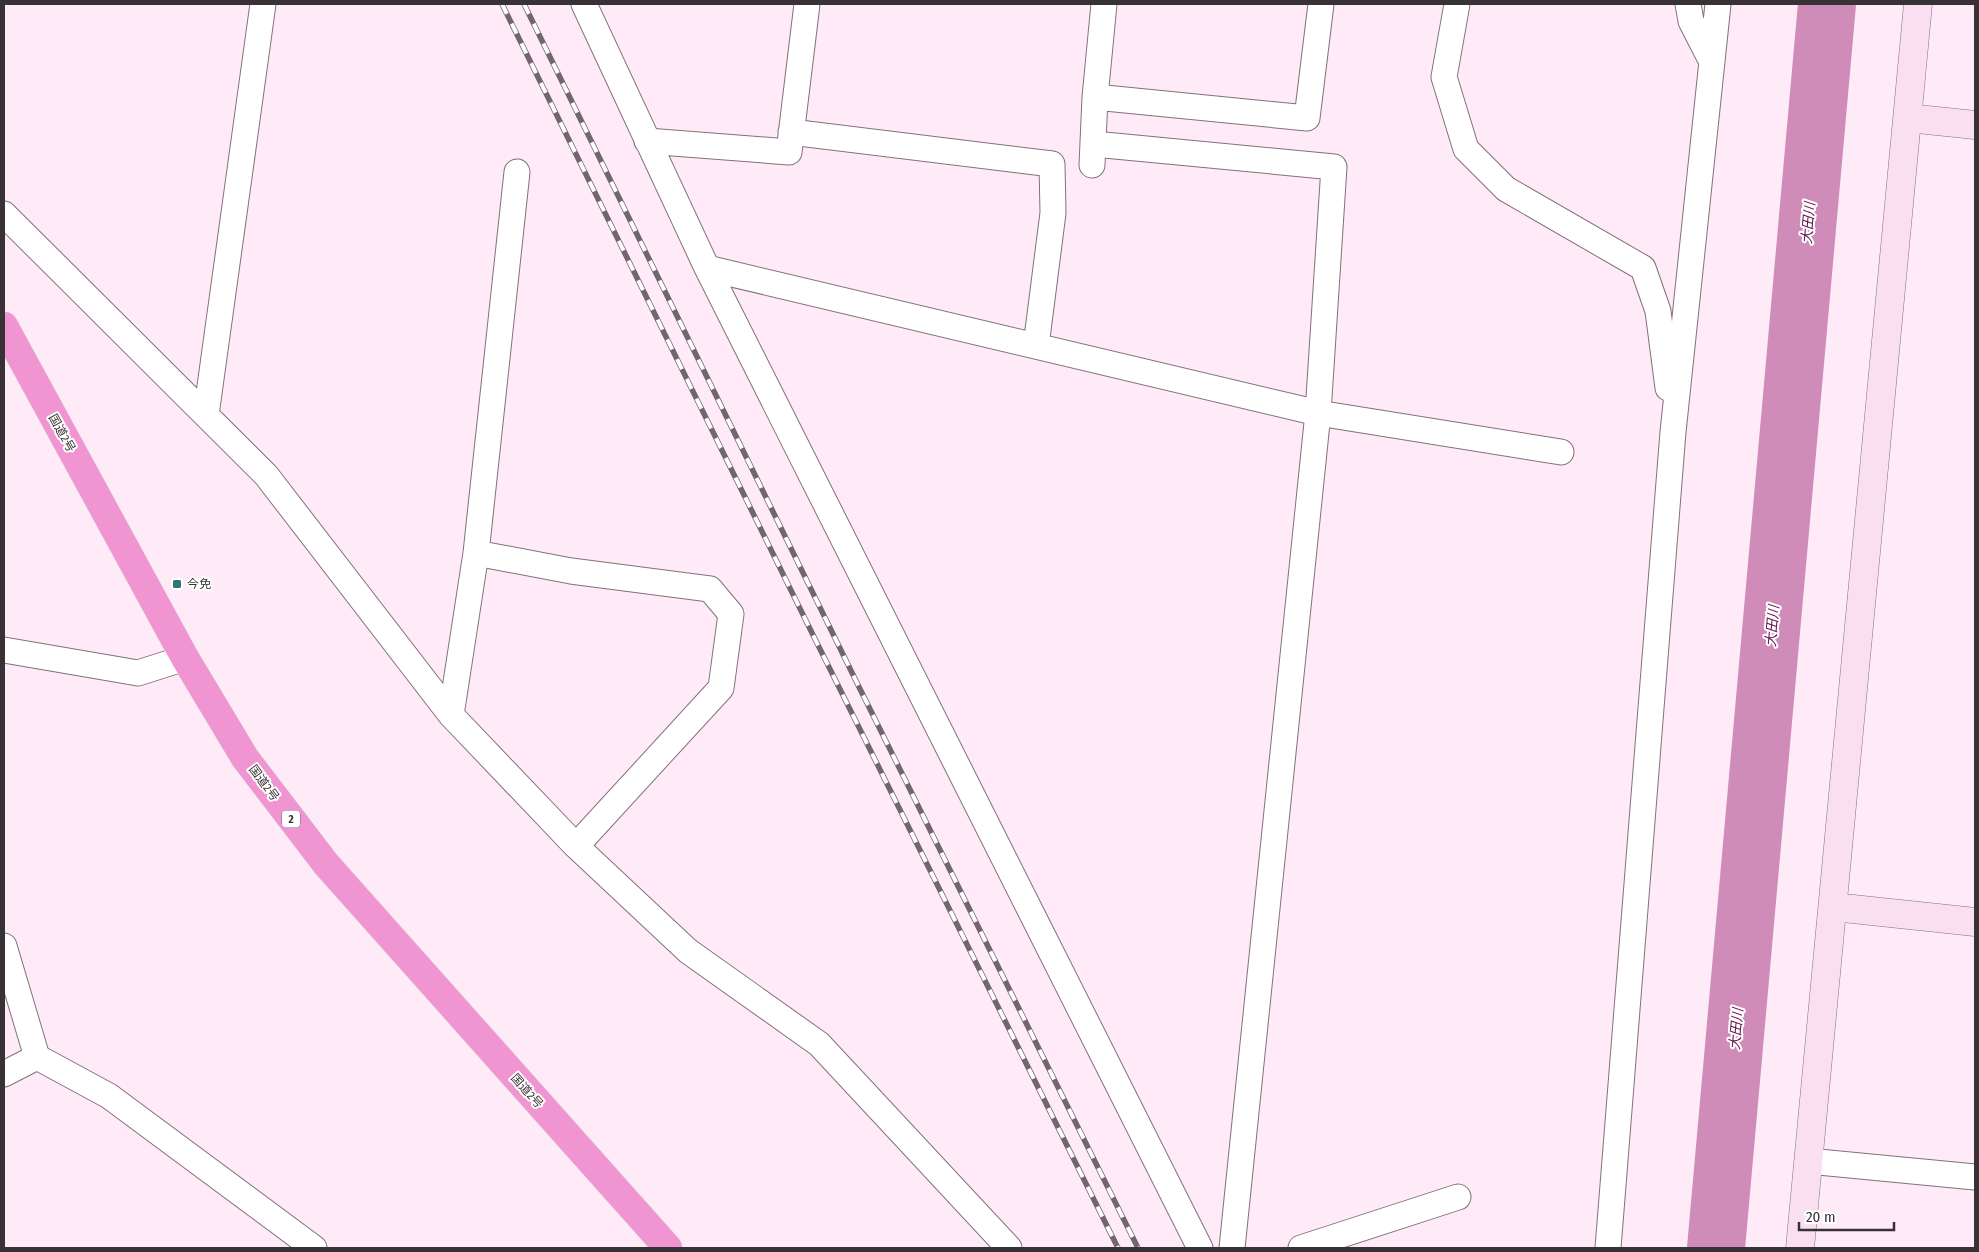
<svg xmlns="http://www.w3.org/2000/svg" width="1979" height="1252" viewBox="0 0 1979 1252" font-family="'Fira Sans Condensed','Noto Sans JP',sans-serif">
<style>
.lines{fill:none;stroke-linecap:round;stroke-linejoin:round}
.river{stroke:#d08cb8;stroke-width:58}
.street-casing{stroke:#82717b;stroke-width:27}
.secondary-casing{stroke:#82717b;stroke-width:29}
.highway-casing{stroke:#d7d6d7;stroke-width:29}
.street{stroke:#fff;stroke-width:25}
.secondary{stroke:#fadff1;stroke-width:28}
.highway{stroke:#f095d1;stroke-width:28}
.rail-casing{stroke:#70666c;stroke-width:5.5}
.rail{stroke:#fff;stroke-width:4;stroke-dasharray:11;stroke-linecap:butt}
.poi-dot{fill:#2f7874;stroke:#fff;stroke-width:2}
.labels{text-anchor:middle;stroke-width:4;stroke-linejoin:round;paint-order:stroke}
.shield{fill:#fff;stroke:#746f72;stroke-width:1}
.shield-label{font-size:11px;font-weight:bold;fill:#383135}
.street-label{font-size:12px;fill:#383135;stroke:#fff}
.poi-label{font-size:12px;fill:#383135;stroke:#fff;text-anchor:start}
.water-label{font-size:14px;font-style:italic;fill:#64134f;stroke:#fff}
</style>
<rect width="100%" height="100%" fill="#feebf7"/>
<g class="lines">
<path class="river" d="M1716 1248 1827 4"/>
<g class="street-casing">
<path id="street" d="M584 4 707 268 1200 1248
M1457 4 1444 77 1466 149 1506 189 1643 268 1658 311 1668 388
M1688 4 1691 21 1712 62
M1095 97 1307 118 1321 4
M791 132 1052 164 1053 213 1036 346
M647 141 789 152 807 4
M1094 144 1334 167 1318 413 1232 1248
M1092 165 1095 97 1104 4
M4 214 266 475 451 715 576 846 688 951 819 1044 1009 1248
M707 268 1318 413 1561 452
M206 415 263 4
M476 553 571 571 710 589 731 614 721 688 576 846
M4 650 138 673 185 658
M451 715 476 553 517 172
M4 946 37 1057 109 1096 314 1248
M4 1074 37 1057
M1808 1161 1975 1177
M1301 1248 1458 1197
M1608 1248 1673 432 1718 4"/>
</g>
<g class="secondary-casing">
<path id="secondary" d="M1908 118 1975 125
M1834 907 1975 922
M1800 1248 1918 4"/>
</g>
<g class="highway-casing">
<path id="highway" d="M4 326 185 658 245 758 326 864 668 1248"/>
</g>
<use href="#street" class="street"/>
<use href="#secondary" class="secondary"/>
<use href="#highway" class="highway"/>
<g class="rail-casing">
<path id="rail" d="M502 4 815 639 1118 1248
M524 4 859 687 1138 1248"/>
</g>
<use href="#rail" class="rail"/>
</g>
<rect class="poi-dot" x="172" y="579" width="10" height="10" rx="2.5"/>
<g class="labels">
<rect class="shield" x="282" y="810.5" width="18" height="17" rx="4"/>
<g class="shield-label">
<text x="291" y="823">2</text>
</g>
<g class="street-label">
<text transform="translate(62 433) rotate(61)" y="4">国道2号</text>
<text transform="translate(264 783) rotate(53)" y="4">国道2号</text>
<text transform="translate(527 1091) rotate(48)" y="4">国道2号</text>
</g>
<g class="poi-label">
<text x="187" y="588">今免</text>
</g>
<g class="water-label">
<text transform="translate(1808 223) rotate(-85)" y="5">大田川</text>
<text transform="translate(1772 626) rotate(-85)" y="5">大田川</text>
<text transform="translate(1736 1029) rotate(-85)" y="5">大田川</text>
</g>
</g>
<rect width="1979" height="1252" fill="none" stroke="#383135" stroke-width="10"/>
<path d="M1799 1222v8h95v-8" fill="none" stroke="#383135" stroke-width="2.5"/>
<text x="1806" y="1222" font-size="15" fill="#383135" stroke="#ffffff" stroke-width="4" paint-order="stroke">20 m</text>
</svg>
